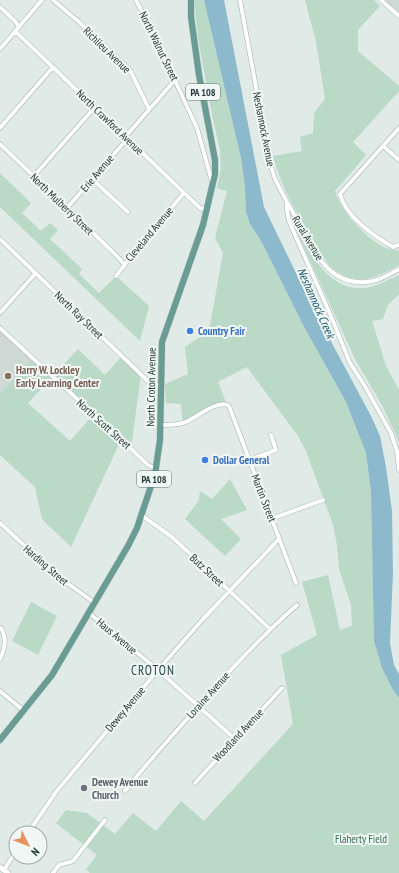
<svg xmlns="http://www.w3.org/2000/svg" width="399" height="873" viewBox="0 0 399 873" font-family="'PT Sans Narrow',sans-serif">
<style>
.built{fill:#ced9d6}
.green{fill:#bad9c7;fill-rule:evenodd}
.water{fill:#8cb9cb}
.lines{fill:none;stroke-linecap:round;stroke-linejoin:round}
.minor-casing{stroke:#a3b1ae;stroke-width:5}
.tertiary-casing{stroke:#a3b1ae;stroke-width:6}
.primary-casing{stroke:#bdc4c2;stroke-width:7}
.minor{stroke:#fff;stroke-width:4}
.tertiary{stroke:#fff;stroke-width:5}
.primary{stroke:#689c95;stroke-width:6}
.shop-dot{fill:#3f7fe0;stroke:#f0f7f4;stroke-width:1.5}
.education-dot{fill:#8d6e63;stroke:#f0f7f4;stroke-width:1.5}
.worship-dot{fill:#6b7280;stroke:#f0f7f4;stroke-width:1.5}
.labels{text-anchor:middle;stroke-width:4;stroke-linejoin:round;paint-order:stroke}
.shield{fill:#f0f7f4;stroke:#60726e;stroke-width:1}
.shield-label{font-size:10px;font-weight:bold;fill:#223935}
.street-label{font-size:11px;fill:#223935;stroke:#f0f7f4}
.shop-label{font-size:11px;font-weight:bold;fill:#366cbe;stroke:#f0f7f4;text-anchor:start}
.education-label{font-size:11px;font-weight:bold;fill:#785e54;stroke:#f0f7f4;text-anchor:start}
.worship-label{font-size:11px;font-weight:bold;fill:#5b616d;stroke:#f0f7f4;text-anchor:start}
.park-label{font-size:11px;fill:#306c4f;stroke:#f0f7f4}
.water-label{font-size:12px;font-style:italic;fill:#215870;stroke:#f0f7f4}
.quarter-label{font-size:13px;letter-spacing:1px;fill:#204944;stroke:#f0f7f4}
</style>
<rect width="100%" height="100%" fill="#e0eae7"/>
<path class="built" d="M386 0H399V16L384 2Z
M0 328 33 358 0 393Z"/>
<path class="green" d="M194 0H204L241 158 245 187 246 212 250 224 261 241 303 325 346 402 366 453 371 492 374 641 382 668 393 690 399 698V873H90L86 869 97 855 56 823 66 810 87 813 115 834 133 813 156 831 181 801 204 821 293 724 281 655 317 635 302 582 328 575 340 630 352 626 351 605 339 569 337 545 333 525 306 451 298 436 247 367 218 382 227 405 222 404 183 423 181 404 166 403 165 384 188 374 185 347 209 331 223 253 215 238 227 191 217 188 221 169 220 150 212 115 198 38Z
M305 0H374L380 6 358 30V51L399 86V91L353 142 366 155 335 191C339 211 378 254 399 250V265C384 273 368 283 350 278 343 276 337 272 331 267 325 261 320 252 316 244 298 217 281 187 273 156L302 151 300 137 313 133 314 113 325 99 316 42Z
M0 173 31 203 22 213 41 231 50 223 58 230 50 239 82 269 79 274 99 293 116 276 149 306 140 341 0 207Z
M291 219C308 248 328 297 371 287 380 284 390 279 399 275V294L388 305 383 319 372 321 386 366 399 390V442L383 407 355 359Z
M78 349 105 375 122 356 141 374 131 449 121 440 71 547 42 519 35 487 0 455V393L33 358 52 377ZM52 377 93 415 70 441 28 403Z
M230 479 247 510 221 519 241 539 225 556 185 519 199 500 200 491 212 499Z
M31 602 57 616 38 655 12 641Z"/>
<path class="water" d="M204 0H224L264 207 312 306 371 416 380 436 386 467 392 511 393 572 390 643 394 665 399 674V698L393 690 382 668 374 641 371 492 366 453 346 402 303 325 261 241 250 224 246 212 245 187 241 158Z"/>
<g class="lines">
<g class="minor-casing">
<path id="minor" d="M53 0 79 22 130 70 149 109
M136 0 153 33 197 128 212 182
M240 0 270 163 275 179 287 202V210L289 221 331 316 350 363 366 388 391 433 397 451 399 470
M381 0 399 16
M0 7 15 21 19 27
M15 31 200 208 207 210
M0 49 42 0
M0 128 53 67
M399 128 340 194C345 216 375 237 393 247L399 245
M126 136 175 80
M0 144 113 252 124 264
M383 146 399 160
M33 177 95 107
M92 179 128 212
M287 202C308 236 324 295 377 280 385 277 392 273 399 269
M67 208 128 138
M0 239 151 384 161 386
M116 276 140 245 184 193
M0 313 35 274
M0 328 125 443 148 465 156 469
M160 425C168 425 176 425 183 423 194 420 218 398 229 406L296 583
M249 460 276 450 271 435
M141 515 172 537 270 629
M271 519 323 500
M0 523 56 575 95 603
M89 613 158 670 235 739
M0 659C5 649 7 638 1 628
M0 691 24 711
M195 783 282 688
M125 791C144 766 166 743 187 719 222 679 257 640 297 605
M28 833 56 792 158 670 203 619 279 539
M4 870 16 851
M53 873 59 865 73 861 105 820"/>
</g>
<g class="tertiary-casing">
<path id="tertiary" d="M0 867 8 873"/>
</g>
<g class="primary-casing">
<path id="primary" d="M0 740 52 675 128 546 137 528 155 474 160 440 162 342 203 225 215 174V160L199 75 191 17V0"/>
</g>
<use href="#minor" class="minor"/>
<use href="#tertiary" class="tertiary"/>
<use href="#primary" class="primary"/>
</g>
<g class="shop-dot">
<circle cx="190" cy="331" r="4"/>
<circle cx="205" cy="460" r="4"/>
</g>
<circle class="education-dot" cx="8" cy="376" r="4"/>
<circle class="worship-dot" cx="84" cy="788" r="4"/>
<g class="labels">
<g class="shield">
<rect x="186" y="84" width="34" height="16" rx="3"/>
<rect x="137" y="471" width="34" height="16" rx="3"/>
</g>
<g class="shield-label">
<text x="203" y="96">PA 108</text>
<text x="154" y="483">PA 108</text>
</g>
<g class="street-label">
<text transform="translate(159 46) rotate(64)" y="4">North Walnut Street</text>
<text transform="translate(107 50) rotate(44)" y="4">Richlieu Avenue</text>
<text transform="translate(110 122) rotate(44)" y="4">North Crawford Avenue</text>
<text transform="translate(264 129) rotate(79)" y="4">Neshannock Avenue</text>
<text transform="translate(97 173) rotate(-50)" y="4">Erie Avenue</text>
<text transform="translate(62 204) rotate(44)" y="4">North Mulberry Street</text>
<text transform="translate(149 234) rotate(-50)" y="4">Cleveland Avenue</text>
<text transform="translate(308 238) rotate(59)" y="4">Rural Avenue</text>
<text transform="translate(79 315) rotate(44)" y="4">North Ray Street</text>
<text transform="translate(151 387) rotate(-89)" y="4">North Croton Avenue</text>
<text transform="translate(104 424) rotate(42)" y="4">North Scott Street</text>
<text transform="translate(264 498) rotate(69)" y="4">Martin Street</text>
<text transform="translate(46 565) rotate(41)" y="4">Harding Street</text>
<text transform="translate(207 570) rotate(43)" y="4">Butz Street</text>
<text transform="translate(117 636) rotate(40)" y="4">Haus Avenue</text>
<text transform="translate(208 695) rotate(-48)" y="4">Loraine Avenue</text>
<text transform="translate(125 709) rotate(-50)" y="4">Dewey Avenue</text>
<text transform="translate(238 735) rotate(-47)" y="4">Woodland Avenue</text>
</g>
<g class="shop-label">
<text x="198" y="335">Country Fair</text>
<text x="213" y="464">Dollar General</text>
</g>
<g class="education-label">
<text x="16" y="374">Harry W. Lockley<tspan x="16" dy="13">Early Learning Center</tspan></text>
</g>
<g class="worship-label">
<text x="92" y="786">Dewey Avenue<tspan x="92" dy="13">Church</tspan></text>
</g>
<g class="park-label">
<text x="361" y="843">Flaherty Field</text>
</g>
<g class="water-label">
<text transform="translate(316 303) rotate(66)" y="4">Neshannock Creek</text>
</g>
<g class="quarter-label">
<text x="153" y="675">CROTON</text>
</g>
</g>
<g transform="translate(28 845) rotate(133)"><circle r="19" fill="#f0f7f4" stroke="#9eaba8"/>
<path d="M0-3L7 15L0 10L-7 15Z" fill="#e79361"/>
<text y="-6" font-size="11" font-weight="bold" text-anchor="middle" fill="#223935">N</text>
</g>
</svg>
